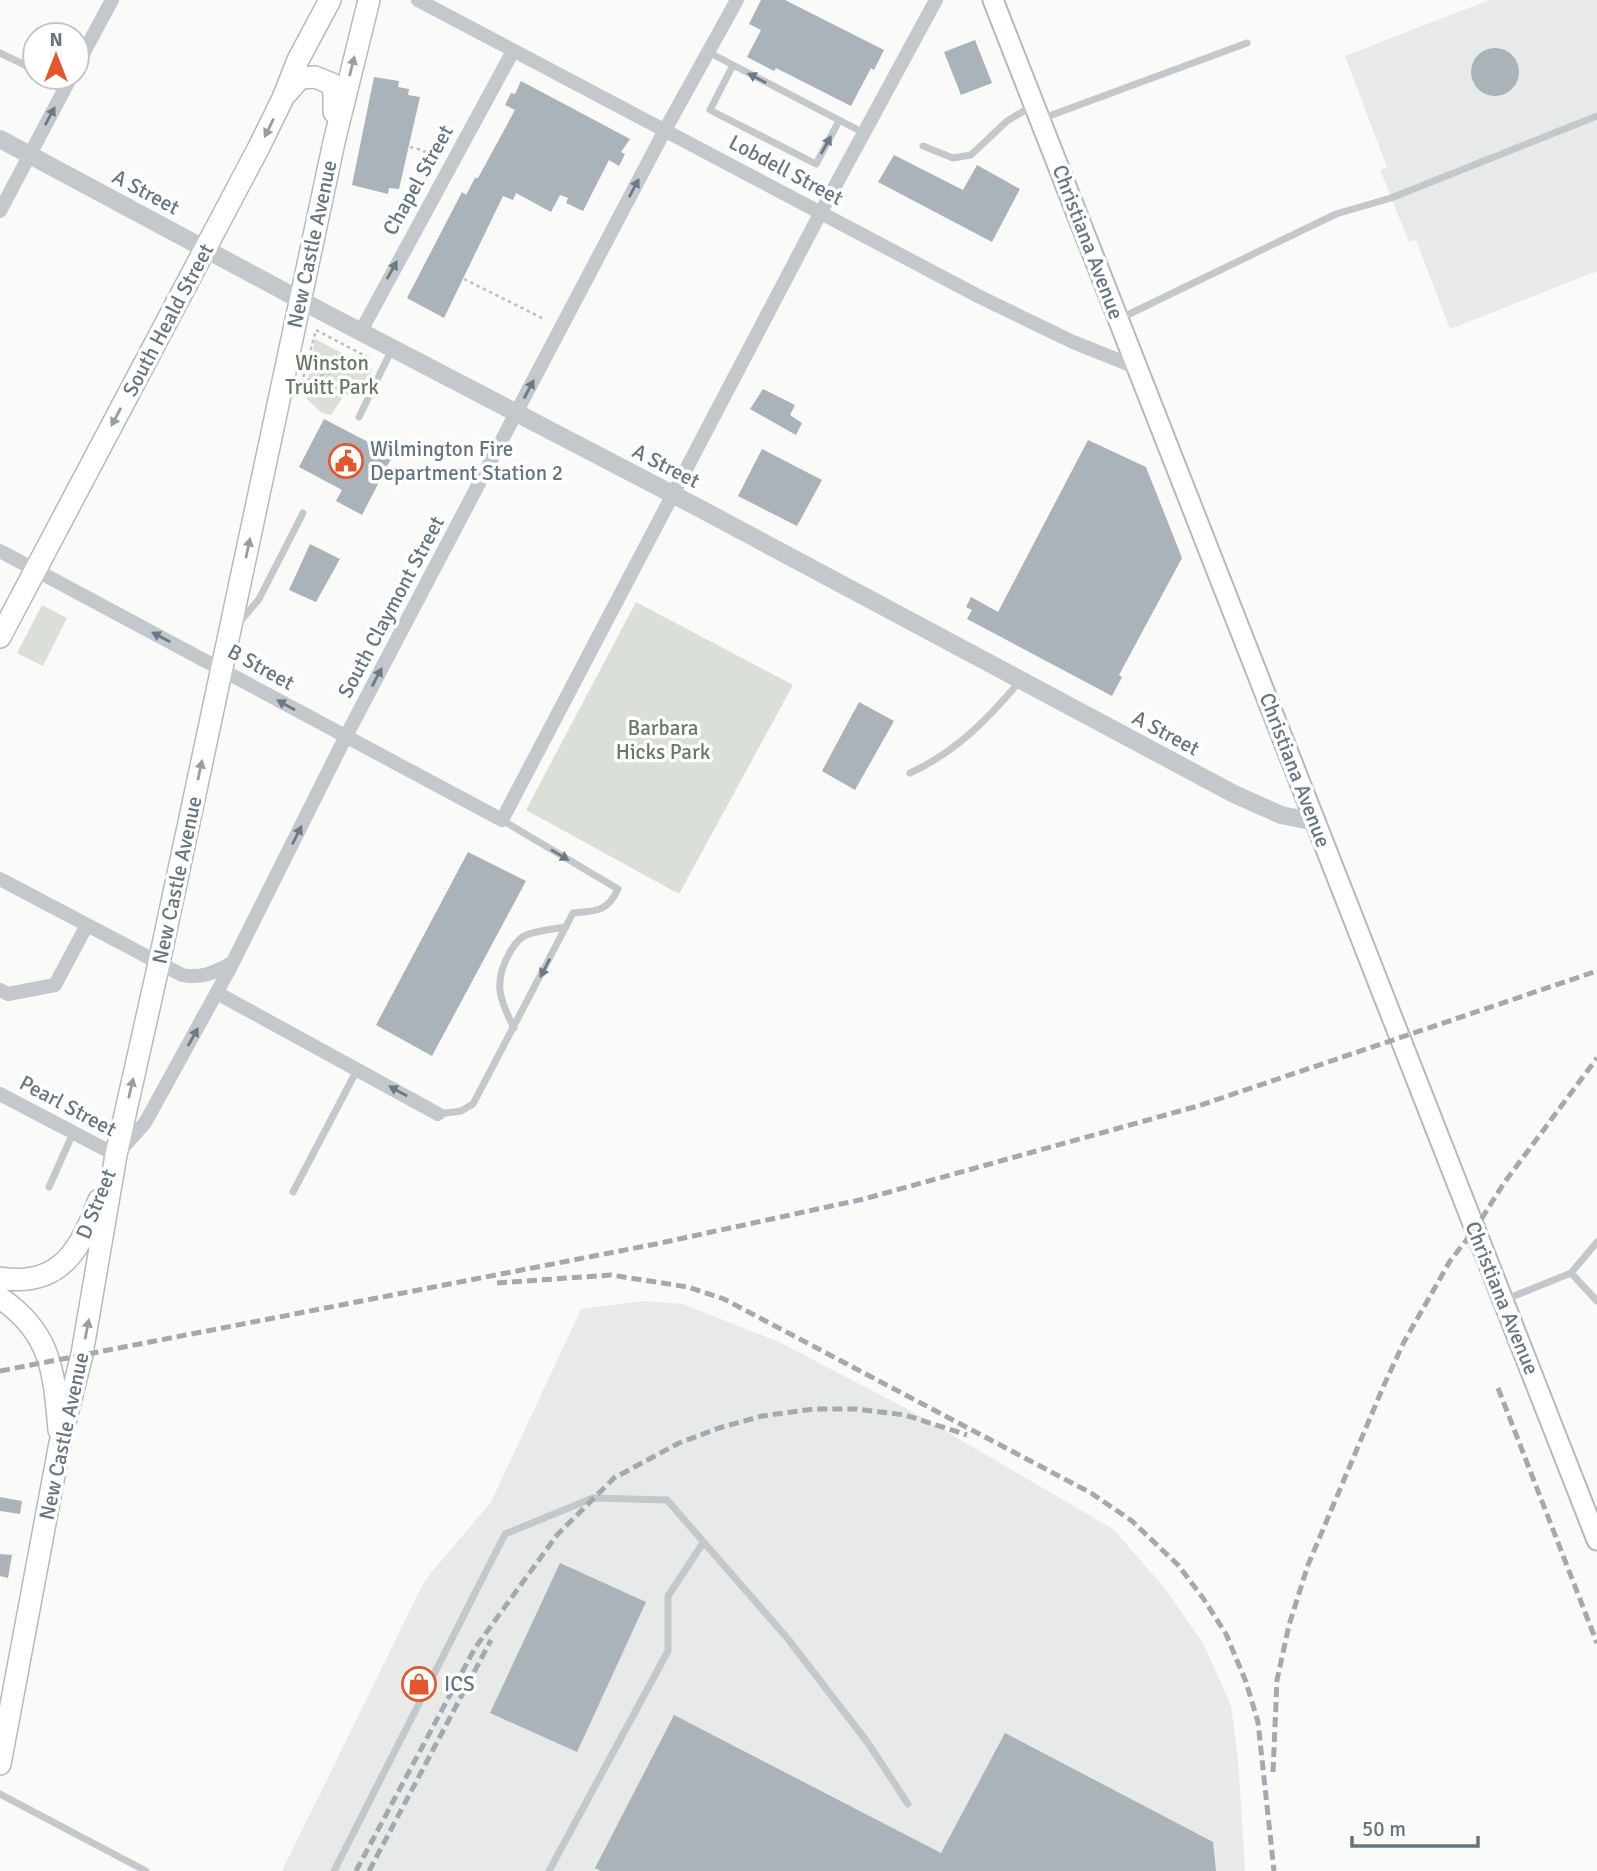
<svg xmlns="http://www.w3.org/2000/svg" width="1597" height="1871" viewBox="0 0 1597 1871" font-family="Signika,sans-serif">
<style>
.built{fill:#e8e9e9}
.green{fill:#dadfd7}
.building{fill:#aab3b9}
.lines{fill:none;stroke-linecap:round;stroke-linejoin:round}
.secondary-casing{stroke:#b3babf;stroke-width:23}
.primary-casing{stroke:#b5babe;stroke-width:24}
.path{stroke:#bbbfc2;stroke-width:2.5;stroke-dasharray:3.5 3.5;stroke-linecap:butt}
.service{stroke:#c3c8cc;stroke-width:7}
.minor{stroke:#c3c8cc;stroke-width:14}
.tertiary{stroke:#c3c8cc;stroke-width:18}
.secondary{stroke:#fff;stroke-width:19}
.primary{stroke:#fff;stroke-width:21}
.rail{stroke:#a2aab0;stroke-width:5;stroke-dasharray:10 5;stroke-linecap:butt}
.oneway{fill:#939fa8}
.oneway2{fill:#6a7a87}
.labels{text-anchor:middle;stroke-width:7;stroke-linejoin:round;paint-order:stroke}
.street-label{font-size:21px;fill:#657683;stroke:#fff}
.park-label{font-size:21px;fill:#687a64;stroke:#fff}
.poi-label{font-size:21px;fill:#657683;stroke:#fff;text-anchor:start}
</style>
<rect width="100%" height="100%" fill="#fafaf8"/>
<path class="built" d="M1489 0H1597V271L1450 329 1416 240 1409 242 1380 170 1387 167 1345 56Z
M643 1301 683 1304 779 1342 911 1411 1113 1529 1163 1586 1203 1643 1231 1705 1238 1759 1245 1871H282L425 1580 491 1502 581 1309Z"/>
<path class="green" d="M315 339 373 369 357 398 345 394 331 415 322 413 305 397Z
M636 602 793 685 679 894 526 810Z
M42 605 67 618 43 666 17 653Z"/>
<path class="building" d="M761 0H785L884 50 874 70 871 68 851 106 776 68 774 71 747 57 761 30 749 24Z
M975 40 992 83 961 95 944 52Z
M1471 72a24 24 0 1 1 48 0a24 24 0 1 1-48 0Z
M374 77 399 81 398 87 409 89 408 95 420 97 399 189 389 188 388 194 352 185Z
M521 81 630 139 621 152 625 154 619 166 609 160 583 211 566 203 568 198 560 195 551 212 516 193 513 200 503 196 444 318 407 298 462 192 466 195 475 178H478L515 110 505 105 511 93 515 94Z
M894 155 963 190 977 165 1020 189 992 242 878 182Z
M763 389 795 405 790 415 802 423 796 435 750 409Z
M324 419 393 455 362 515 336 501 342 490 299 467Z
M1088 440 1146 467 1182 558 1119 675 1122 677 1112 696 967 619 972 610 966 607 971 597 998 612Z
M762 449 822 480 797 526 738 496Z
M310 544 340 559 316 602 289 590Z
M859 702 894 721 855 790 822 771Z
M468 852 526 881 432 1056 376 1025Z
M0 1497 22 1501 20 1514 0 1511Z
M0 1554 12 1555 8 1578 0 1576Z
M560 1563 646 1602 577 1752 490 1713Z
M674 1715 941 1853 1005 1733 1213 1842 1216 1871H601L595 1868Z"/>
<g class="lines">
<g class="secondary-casing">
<path id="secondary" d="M993 0 1597 1540"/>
</g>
<g class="primary-casing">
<path id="primary" d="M286 94 300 78 315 77 332 84 334 94V112
M0 637 259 147 283 98 298 60 330 0
M0 1278C61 1288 81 1248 99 1200
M0 1298C52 1333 54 1373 59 1430
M0 1764 60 1443 82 1354 116 1155 159 963 334 142 369 0"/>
</g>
<path class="path" d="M410 147 422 150 433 157
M464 279 544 319
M316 330 371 359 302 382Z"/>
<path class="service" d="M708 52 864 133
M0 53 35 70
M733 65 710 110 816 164 839 121
M48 77 66 86
M1041 119 1247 43
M923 146 953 158 971 155 1007 121 1032 106
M1119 319 1336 214 1391 198 1597 116
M359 417 392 349
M239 623 259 599 303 513
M910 773C956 752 988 719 1020 681
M514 1028C499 999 493 982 510 952 514 945 521 936 529 934 541 930 554 929 566 927
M438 1114 461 1111 473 1104 573 913C597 911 607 912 618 889L502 820
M49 1187 73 1133
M293 1192 357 1070
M1571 1273 1597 1242
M1504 1300 1571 1273 1597 1301
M0 1794 146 1871
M334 1871 505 1534 593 1498 667 1500 788 1639 868 1743 908 1804
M549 1871 668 1651V1596L703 1543"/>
<path class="minor" d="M418 0 980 297 1073 342 1138 368
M77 65 112 0
M0 211 71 77
M361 331 513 51
M0 551 502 820 821 212 936 0
M0 879 182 975C202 979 215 972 232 963
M0 990 8 994 55 985 87 925
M217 993 438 1114
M0 1094 116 1155 145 1123 228 972 345 738 665 130 737 0"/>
<path class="tertiary" d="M0 139 319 310 699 508 1234 794 1281 815 1315 822"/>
<use href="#secondary" class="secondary"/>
<use href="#primary" class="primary"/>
<path class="rail" d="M497 1283 611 1275 688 1287 724 1299 1091 1493 1132 1521 1178 1565 1203 1598 1226 1634 1246 1682 1258 1722 1274 1871
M0 1371 656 1244 864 1199 1198 1106 1597 971
M1498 1388 1597 1643
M1273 1772 1277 1680 1289 1625 1308 1565 1384 1385 1404 1342 1450 1261 1475 1229 1504 1183 1597 1058
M356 1871 475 1648 557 1535 614 1478 679 1443 719 1428 762 1416 814 1409H857L905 1415 967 1435
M369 1871 491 1640"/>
</g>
<defs><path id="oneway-solid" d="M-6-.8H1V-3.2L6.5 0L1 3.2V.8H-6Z" transform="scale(1.75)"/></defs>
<g class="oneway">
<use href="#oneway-solid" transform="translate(352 66) rotate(-76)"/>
<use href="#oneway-solid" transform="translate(269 128) rotate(116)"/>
<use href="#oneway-solid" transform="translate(116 417) rotate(118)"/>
<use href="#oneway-solid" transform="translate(248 548) rotate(-78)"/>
<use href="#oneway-solid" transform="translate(200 770) rotate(-78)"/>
<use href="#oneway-solid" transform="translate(131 1088) rotate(-77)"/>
<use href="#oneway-solid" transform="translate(87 1329) rotate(-79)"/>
</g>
<g class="oneway2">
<use href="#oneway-solid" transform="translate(757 78) rotate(-152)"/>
<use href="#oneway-solid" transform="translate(50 116) rotate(-62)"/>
<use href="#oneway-solid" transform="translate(826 145) rotate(-61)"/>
<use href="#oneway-solid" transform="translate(634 188) rotate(-62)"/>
<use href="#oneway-solid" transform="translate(392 270) rotate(-61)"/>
<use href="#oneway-solid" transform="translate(529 389) rotate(-62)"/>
<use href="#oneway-solid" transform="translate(161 637) rotate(-152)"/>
<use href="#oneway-solid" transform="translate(377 677) rotate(-62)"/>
<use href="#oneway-solid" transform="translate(286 705) rotate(-151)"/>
<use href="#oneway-solid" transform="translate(297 835) rotate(-63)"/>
<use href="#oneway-solid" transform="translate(560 855) rotate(31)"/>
<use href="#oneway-solid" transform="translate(545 968) rotate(117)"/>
<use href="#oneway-solid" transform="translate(193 1037) rotate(-61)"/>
<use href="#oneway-solid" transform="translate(398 1091) rotate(-151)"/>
</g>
<defs>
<g id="civic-ring" transform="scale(1.75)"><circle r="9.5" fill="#fff" stroke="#e4572e" stroke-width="1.5"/><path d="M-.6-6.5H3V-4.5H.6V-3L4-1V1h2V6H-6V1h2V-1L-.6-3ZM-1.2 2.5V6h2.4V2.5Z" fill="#e4572e"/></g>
<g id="shop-ring" transform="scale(1.75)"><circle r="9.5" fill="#fff" stroke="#e4572e" stroke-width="1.5"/><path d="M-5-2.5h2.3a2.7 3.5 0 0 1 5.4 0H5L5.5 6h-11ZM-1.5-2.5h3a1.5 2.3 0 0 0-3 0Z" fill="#e4572e"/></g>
</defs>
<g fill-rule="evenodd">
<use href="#civic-ring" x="346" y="461"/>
<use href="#shop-ring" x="419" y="1684"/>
</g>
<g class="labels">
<g class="street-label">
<text transform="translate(786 170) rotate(28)" y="7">Lobdell Street</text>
<text transform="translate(418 180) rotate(-61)" y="7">Chapel Street</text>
<text transform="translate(146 192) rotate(28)" y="7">A Street</text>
<text transform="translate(1088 242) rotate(69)" y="7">Christiana Avenue</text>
<text transform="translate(312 244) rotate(-78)" y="7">New Castle Avenue</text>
<text transform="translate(168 320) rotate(-62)" y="7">South Heald Street</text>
<text transform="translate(666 466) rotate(27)" y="7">A Street</text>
<text transform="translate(391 607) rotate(-62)" y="7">South Claymont Street</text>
<text transform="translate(261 667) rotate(29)" y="7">B Street</text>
<text transform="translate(1166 733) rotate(28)" y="7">A Street</text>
<text transform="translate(1295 770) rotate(69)" y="7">Christiana Avenue</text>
<text transform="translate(177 880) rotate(-78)" y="7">New Castle Avenue</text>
<text transform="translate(68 1106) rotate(28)" y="7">Pearl Street</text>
<text transform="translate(96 1204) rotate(-68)" y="7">D Street</text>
<text transform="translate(1502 1298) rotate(68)" y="7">Christiana Avenue</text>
<text transform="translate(64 1436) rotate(-78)" y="7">New Castle Avenue</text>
</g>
<g class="park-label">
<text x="332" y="370">Winston<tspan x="332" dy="24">Truitt Park</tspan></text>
<text x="663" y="735">Barbara<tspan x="663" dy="24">Hicks Park</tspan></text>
</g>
<g class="poi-label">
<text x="370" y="456">Wilmington Fire<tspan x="370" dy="24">Department Station 2</tspan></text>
<text x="444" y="1691">ICS</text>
</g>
</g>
<g transform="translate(56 56)"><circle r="33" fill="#ffffff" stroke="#c1c8cd" stroke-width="2"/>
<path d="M0-5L12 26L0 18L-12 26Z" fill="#e4572e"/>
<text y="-10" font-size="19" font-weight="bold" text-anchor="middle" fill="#657683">N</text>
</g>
<path d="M1352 1836v10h126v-10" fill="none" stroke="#657683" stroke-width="3.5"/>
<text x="1362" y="1836" font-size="21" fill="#657683" stroke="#ffffff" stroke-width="5" paint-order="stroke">50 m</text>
</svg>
